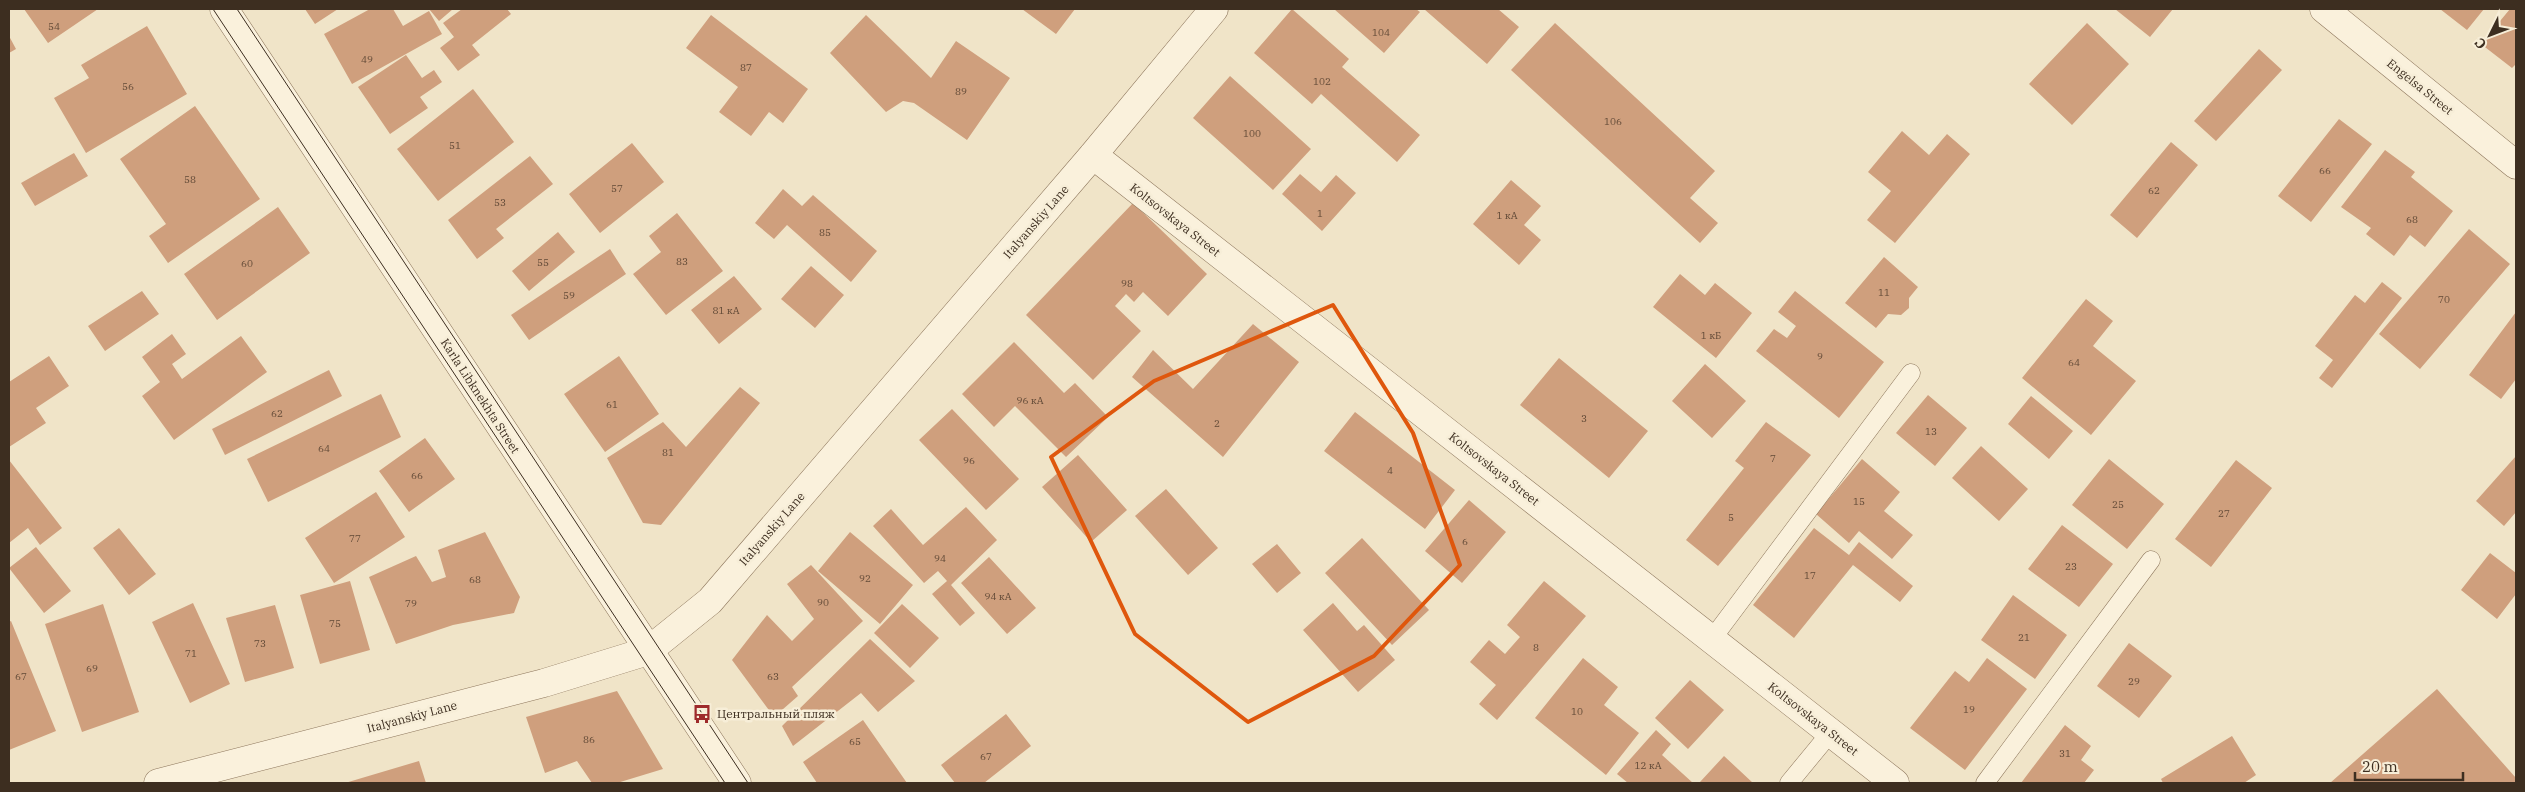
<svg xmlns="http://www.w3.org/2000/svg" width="2525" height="792" viewBox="0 0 2525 792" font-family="'IBM Plex Serif',serif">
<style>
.building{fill:#cf9f7d}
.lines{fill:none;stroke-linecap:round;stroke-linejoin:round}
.service-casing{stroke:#8d765c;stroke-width:19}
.minor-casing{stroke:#8d765c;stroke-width:29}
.service{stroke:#faf1dc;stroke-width:18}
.minor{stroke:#faf1dc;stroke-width:28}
.tram{stroke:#3d2e20;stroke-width:1}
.marked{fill:none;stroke:#df570d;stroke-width:4;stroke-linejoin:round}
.labels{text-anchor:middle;stroke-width:5;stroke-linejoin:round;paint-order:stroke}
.number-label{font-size:10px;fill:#624a37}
.street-label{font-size:12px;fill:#3d2e20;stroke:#f7eed8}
.poi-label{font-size:12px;fill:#3d2e20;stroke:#f7eed8;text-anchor:start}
</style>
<rect width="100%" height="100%" fill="#f0e4c8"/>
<path class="building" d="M24 9H98L48 43Z
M305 9H338L315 24Z
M370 9H393L403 26 429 11 442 34 352 84 324 34Z
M429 9H453L439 21Z
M462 9H507L511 14 472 45 480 55 458 71 440 48 454 37 443 23Z
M1022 9H1075L1056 34Z
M1292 9 1349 59 1342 67 1420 135 1397 162 1321 94 1312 104 1254 53Z
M1334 9H1416L1420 12 1384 53Z
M1424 9H1498L1519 27 1487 64Z
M2115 9H2173L2150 37Z
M2440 9H2484L2467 30Z
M2510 9H2516V64L2512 68 2481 44Z
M711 15 808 89 783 123 769 112 751 136 719 112 738 87 686 48Z
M866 15 931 78 956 41 1010 78 967 140 914 103 903 101 886 112 830 53Z
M1555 23 1715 171 1690 198 1718 223 1700 243 1511 70Z
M2087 23 2129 64 2072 125 2029 84Z
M147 26 187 94 86 153 54 98 89 78 81 65Z
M9 36 16 49 9 53Z
M2259 49 2282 70 2216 141 2194 121Z
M406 55 422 78 434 70 442 82 420 97 428 108 390 134 358 87Z
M1230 76 1311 149 1273 190 1193 118Z
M473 89 514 142 438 201 397 149Z
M195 106 260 199 168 263 149 236 166 224 120 159Z
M2339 119 2372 144 2311 222 2278 196Z
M1902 131 1929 155 1947 134 1970 154 1895 243 1867 220 1891 191 1868 172Z
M2171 142 2198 165 2137 238 2110 215Z
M632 143 664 182 600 233 569 194Z
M2385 150 2415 172 2411 177 2453 211 2425 247 2410 235 2394 256 2366 234 2371 228 2341 207Z
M74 153 88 176 35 206 21 183Z
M530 156 553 184 496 229 504 238 477 259 448 220Z
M1300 174 1321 192 1336 175 1356 193 1322 231 1282 194Z
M1511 180 1541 206 1524 225 1541 240 1519 265 1473 224Z
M783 189 802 206 813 195 877 251 851 282 787 225 774 239 755 223Z
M1133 203 1207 274 1168 316 1143 292 1134 302 1126 294 1115 306 1141 331 1093 380 1026 315Z
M278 207 310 253 217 320 184 274Z
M677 213 723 271 666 315 633 274 661 252 649 236Z
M2469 229 2510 264 2420 369 2379 334Z
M558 232 575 252 529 291 512 271Z
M610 249 626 274 529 340 511 315Z
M1884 257 1918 287 1909 298V308L1901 315 1888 314 1876 328 1845 303Z
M811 266 844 295 815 328 781 299Z
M1680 274 1705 295 1715 283 1752 313 1716 358 1653 307Z
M734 276 762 309 719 344 691 310Z
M2382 282 2402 298 2332 388 2319 378 2333 360 2315 346 2355 295 2365 303Z
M142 291 159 314 105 351 88 326Z
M1795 291 1884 362 1839 418 1756 351 1774 329 1787 338 1796 326 1778 312Z
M2086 299 2113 321 2093 346 2136 381 2091 435 2022 378Z
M2516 312V379L2501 399 2469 375Z
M1253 324 1299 362 1223 457 1132 377 1153 350 1193 389Z
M172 334 186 354 172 364 182 379 241 336 267 372 174 440 142 396 160 382 142 357Z
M1014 342 1064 393 1075 383 1108 417 1066 457 1015 406 994 427 962 394Z
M49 356 69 386 36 408 46 423 9 447V382Z
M619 356 659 414 605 452 564 394Z
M1559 358 1648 431 1609 478 1520 405Z
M1705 364 1746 401 1712 438 1672 401Z
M329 370 342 396 225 455 212 429Z
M740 387 760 403 661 525 643 523 607 458 663 422 686 447Z
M381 394 401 437 268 502 247 459Z
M1928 395 1967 428 1935 466 1896 433Z
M2031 396 2073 431 2049 459 2008 424Z
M952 409 1019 479 986 510 919 440Z
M1355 412 1455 490 1425 529 1324 451Z
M1766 422 1811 455 1718 566 1686 540 1744 468 1735 461Z
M425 438 455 479 409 512 379 471Z
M1981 446 2028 489 1999 521 1952 478Z
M1078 455 1127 510 1091 542 1042 487Z
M2516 456V512L2504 526 2476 501Z
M1862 459 1900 492 1884 511 1913 535 1892 559 1859 531 1849 543 1816 514Z
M2109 459 2164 504 2127 549 2072 505Z
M9 460 62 528 40 545 28 528 9 543Z
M2236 460 2272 488 2211 567 2175 539Z
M1166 489 1218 548 1188 575 1135 516Z
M376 492 405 537 334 583 305 538Z
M1469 500 1506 532 1462 583 1425 551Z
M966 507 997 540 951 585 975 613 960 626 932 594 947 581 938 571 924 583 873 526 891 509 923 545Z
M2062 525 2113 564 2079 607 2028 569Z
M119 528 156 574 129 595 93 548Z
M1814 528 1849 555 1859 542 1913 586 1900 602 1853 565 1794 638 1753 605Z
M485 532 520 597 514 613 453 625 396 644 369 577 416 556 432 582 446 577 438 550Z
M850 532 913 585 880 624 818 571Z
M1362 538 1429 610 1392 645 1325 573Z
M1277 544 1301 573 1277 593 1252 564Z
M36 547 71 591 44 613 9 568Z
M2490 553 2516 573V594L2497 619 2461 590Z
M989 557 1036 608 1007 634 961 583Z
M811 565 863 621 792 687 798 696 774 717 732 660 767 615 792 641 814 619 787 584Z
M350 581 370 650 320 664 300 595Z
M1544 581 1586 616 1497 720 1479 704 1496 685 1470 662 1489 640 1505 654 1520 637 1507 625Z
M2013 595 2067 635 2035 679 1981 640Z
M193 603 230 684 190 703 152 622Z
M1333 603 1357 631 1364 625 1395 660 1358 692 1303 630Z
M103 604 139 712 82 732 45 624Z
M902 604 939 638 910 668 874 633Z
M275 605 294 668 245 682 226 618Z
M11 621 56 731 9 750V622Z
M870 639 915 681 878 712 861 693 793 746 782 726Z
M2129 643 2172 676 2139 718 2097 686Z
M1583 658 1618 687 1604 705 1639 733 1606 775 1535 718Z
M1987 658 2027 689 1965 770 1910 728 1955 671 1969 682Z
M1690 680 1724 710 1688 749 1655 718Z
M2437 689 2516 778V783H2330Z
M617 691 663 769 617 783H592L577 761 545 773 526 717Z
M1006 714 1031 746 984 783H955L941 765Z
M863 720 907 783H817L803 762Z
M2065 725 2091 746 2081 760 2094 770 2084 783H2021Z
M1656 730 1671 744 1662 755 1693 783H1628L1617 774Z
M2232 736 2256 775 2244 783H2163L2161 779Z
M1724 756 1753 783H1701L1700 782Z
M419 761 426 783H345Z"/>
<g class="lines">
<g class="service-casing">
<path id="service" d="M1712 639 1911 373
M1789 783 1831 732
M1985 783 2151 560"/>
</g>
<g class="minor-casing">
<path id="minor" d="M224 9 737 783
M2324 9 2516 165
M1093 155 1895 783
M158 783 544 683 648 651 710 601 1093 155 1214 9"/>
</g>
<use href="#service" class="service"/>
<use href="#minor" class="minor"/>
<path class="tram" d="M213 9 725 783
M237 9 748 783"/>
</g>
<path class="marked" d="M1333 305 1413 433 1460 565 1374 656 1248 722 1135 634 1051 457 1154 381Z"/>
<defs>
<g id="bus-bare" transform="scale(1.5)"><path d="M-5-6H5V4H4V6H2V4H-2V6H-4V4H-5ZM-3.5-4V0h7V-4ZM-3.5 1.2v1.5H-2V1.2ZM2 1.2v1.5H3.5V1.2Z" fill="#9e2a2b" stroke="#f7eed8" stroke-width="2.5" paint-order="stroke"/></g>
</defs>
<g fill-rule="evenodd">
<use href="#bus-bare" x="702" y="714"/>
</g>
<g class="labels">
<g class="number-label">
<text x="54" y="30">54</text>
<text x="1381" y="36">104</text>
<text x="367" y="63">49</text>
<text x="746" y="71">87</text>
<text x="1322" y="85">102</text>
<text x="128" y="90">56</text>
<text x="961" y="95">89</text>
<text x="1613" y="125">106</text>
<text x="1252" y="137">100</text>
<text x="455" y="149">51</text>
<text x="2325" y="174">66</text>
<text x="190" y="183">58</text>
<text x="617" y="192">57</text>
<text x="2154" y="194">62</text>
<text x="500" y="206">53</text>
<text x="1320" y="217">1</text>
<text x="1507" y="219">1 кА</text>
<text x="2412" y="223">68</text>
<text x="825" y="236">85</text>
<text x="682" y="265">83</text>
<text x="543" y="266">55</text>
<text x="247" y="267">60</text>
<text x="1127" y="287">98</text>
<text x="1884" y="296">11</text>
<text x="569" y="299">59</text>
<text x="2444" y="303">70</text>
<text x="726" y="314">81 кА</text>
<text x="1711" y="339">1 кБ</text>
<text x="1820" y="360">9</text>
<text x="2074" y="366">64</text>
<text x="1030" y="404">96 кА</text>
<text x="612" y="408">61</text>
<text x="277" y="417">62</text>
<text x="1584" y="422">3</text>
<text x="1217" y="427">2</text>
<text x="1931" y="435">13</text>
<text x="324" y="452">64</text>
<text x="668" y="456">81</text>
<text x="1773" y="462">7</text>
<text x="969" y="464">96</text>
<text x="1390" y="474">4</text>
<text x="417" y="479">66</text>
<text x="1859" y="505">15</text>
<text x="2118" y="508">25</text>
<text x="2224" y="517">27</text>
<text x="1731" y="521">5</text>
<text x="355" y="542">77</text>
<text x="1465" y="545">6</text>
<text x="940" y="562">94</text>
<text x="2071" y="570">23</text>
<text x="1810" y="579">17</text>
<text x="865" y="582">92</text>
<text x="475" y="583">68</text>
<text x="998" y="600">94 кА</text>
<text x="823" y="606">90</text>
<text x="411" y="607">79</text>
<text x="335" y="627">75</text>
<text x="2024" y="641">21</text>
<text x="260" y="647">73</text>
<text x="1536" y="651">8</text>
<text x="191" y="657">71</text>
<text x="92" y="672">69</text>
<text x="21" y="680">67</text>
<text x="773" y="680">63</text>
<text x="2134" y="685">29</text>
<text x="1969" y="713">19</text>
<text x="1577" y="715">10</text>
<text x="589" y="743">86</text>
<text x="855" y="745">65</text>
<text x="2065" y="757">31</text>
<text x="986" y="760">67</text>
<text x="1648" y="769">12 кА</text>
</g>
<g class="street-label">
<text transform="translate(2420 87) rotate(39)" y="4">Engelsa Street</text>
<text transform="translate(1175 220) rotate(38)" y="4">Koltsovskaya Street</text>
<text transform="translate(1036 222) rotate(-49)" y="4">Italyanskiy Lane</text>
<text transform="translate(480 396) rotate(57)" y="4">Karla Libknekhta Street</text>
<text transform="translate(1494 469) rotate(38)" y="4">Koltsovskaya Street</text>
<text transform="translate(772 529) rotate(-49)" y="4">Italyanskiy Lane</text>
<text transform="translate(412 717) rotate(-15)" y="4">Italyanskiy Lane</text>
<text transform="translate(1813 719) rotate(38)" y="4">Koltsovskaya Street</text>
</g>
<g class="poi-label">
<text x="717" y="718">Центральный пляж</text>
</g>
</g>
<rect width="2525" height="792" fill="none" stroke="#3d2e20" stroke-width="20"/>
<g transform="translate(2490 35) rotate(228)" stroke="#f7eed8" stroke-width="4" paint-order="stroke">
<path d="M0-4L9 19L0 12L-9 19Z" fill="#3d2e20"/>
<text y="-8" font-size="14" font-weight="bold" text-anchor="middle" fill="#3d2e20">С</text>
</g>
<path d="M2355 772v8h108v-8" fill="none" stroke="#3d2e20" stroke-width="2.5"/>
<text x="2362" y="772" font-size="15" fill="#3d2e20" stroke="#f7eed8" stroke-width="4" paint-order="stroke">20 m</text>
</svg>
